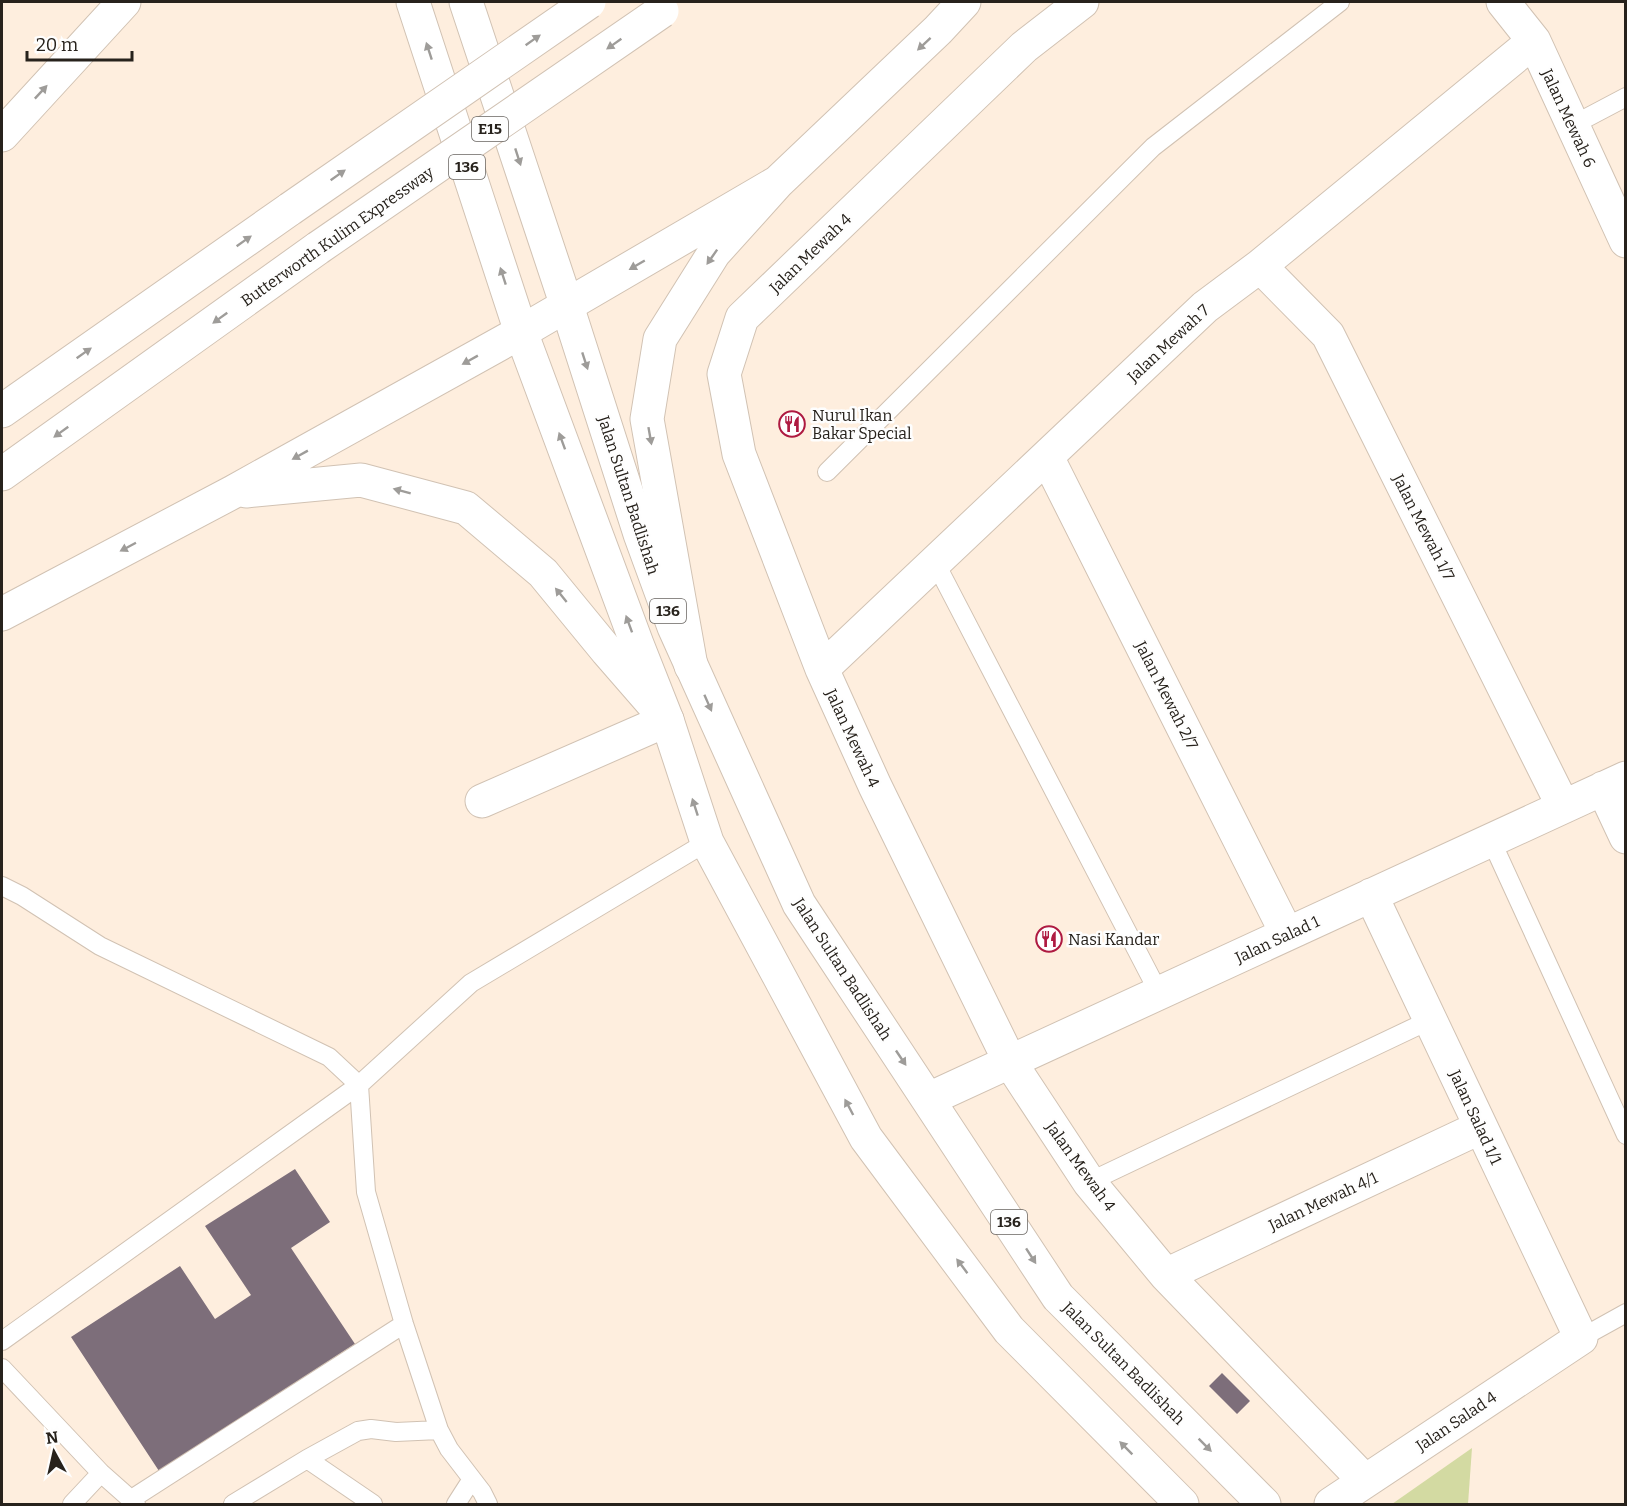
<svg xmlns="http://www.w3.org/2000/svg" width="1627" height="1506" viewBox="0 0 1627 1506" font-family="Bitter,serif">
<style>
.green{fill:#d3daa2}
.building{fill:#7d6e7a}
.lines{fill:none;stroke-linecap:round;stroke-linejoin:round}
.service-casing{stroke:#d1c2b3;stroke-width:20}
.minor-casing{stroke:#d1c2b3;stroke-width:35}
.primary-casing{stroke:#d1c2b3;stroke-width:35}
.motorway-casing{stroke:#d1c2b3;stroke-width:35}
.service{stroke:#fff;stroke-width:18}
.minor{stroke:#fff;stroke-width:33}
.primary{stroke:#fff;stroke-width:33}
.motorway{stroke:#fff;stroke-width:33}
.motorway-bridge-casing{stroke:#d1c2b3;stroke-width:35;stroke-linecap:butt}
.motorway-bridge{stroke:#fff;stroke-width:33}
.oneway{fill:#9e9c99}
.labels{text-anchor:middle;stroke-width:5;stroke-linejoin:round;paint-order:stroke}
.shield{fill:#fefefe;stroke:#686460;stroke-width:1.5}
.shield-label{font-size:15px;font-weight:bold;fill:#27221c}
.street-label{font-size:16px;fill:#27221c;stroke:#fefefe}
.poi-label{font-size:16px;fill:#27221c;stroke:#fefefe;text-anchor:start}
</style>
<rect width="100%" height="100%" fill="#feeede"/>
<path class="green" d="M1472 1448 1468 1504H1392Z"/>
<path class="building" d="M295 1169 330 1222 291 1248 355 1344 159 1471 71 1337 180 1266 215 1319 251 1295 205 1226Z
M1222 1373 1250 1401 1237 1414 1209 1386Z"/>
<g class="lines">
<g class="service-casing">
<path id="service" d="M1573 125 1626 97
M827 472 1153 147 1340 2
M935 562 1159 993
M1491 840 1626 1135
M2 886 22 896 100 946 329 1057 359 1085 471 983 707 842
M359 1085 366 1192 404 1324 439 1430 449 1449 482 1492 488 1504
M1089 1182 1430 1020
M1581 1338 1626 1313
M2 1341 359 1085
M2 1368 101 1473 136 1504
M307 1459 373 1504
M130 1500 404 1324
M72 1504 101 1473
M233 1504 307 1459 358 1431 371 1429 396 1432 439 1430
M456 1504 472 1479"/>
</g>
<g class="minor-casing">
<path id="minor" d="M1082 2 1024 47 742 318 724 374 739 454 822 669 875 786 1010 1062 1089 1182 1166 1275 1365 1481
M1503 2 1534 41 1626 241
M1260 266 1328 335 1563 806
M1047 457 1287 934
M822 669 1205 307 1260 266 1534 41
M1603 788 1626 837
M482 801 667 720
M929 1099 1626 778
M1166 1275 1481 1127
M1331 1504 1581 1338 1371 895"/>
</g>
<g class="primary-casing">
<path id="primary" d="M413 2 521 332 637 644 667 720 707 842 866 1138 1009 1330 1182 1504
M466 2 567 306 640 534 674 627 799 904 1058 1297 1264 1504"/>
</g>
<g class="motorway-casing">
<path id="motorway" d="M2 135 124 2
M2 411 290 209
M2 474 318 248
M246 491 361 480 466 508 543 573 607 651 667 720
M2 614 233 492 521 332 778 182
M691 666 647 419 660 339 714 253 778 182 938 30 964 2"/>
</g>
<use href="#service" class="service"/>
<use href="#minor" class="minor"/>
<use href="#primary" class="primary"/>
<use href="#motorway" class="motorway"/>
<g class="motorway-bridge-casing">
<path id="motorway-bridge" d="M290 209 589 2
M318 248 662 11"/>
</g>
<use href="#motorway-bridge" class="motorway-bridge"/>
</g>
<defs><path id="oneway-solid" d="M-6-.8H1V-3.2L6.5 0L1 3.2V.8H-6Z" transform="scale(1.5)"/></defs>
<g class="oneway">
<use href="#oneway-solid" transform="translate(533 40) rotate(-35)"/>
<use href="#oneway-solid" transform="translate(614 44) rotate(145)"/>
<use href="#oneway-solid" transform="translate(924 44) rotate(137)"/>
<use href="#oneway-solid" transform="translate(429 51) rotate(-108)"/>
<use href="#oneway-solid" transform="translate(41 92) rotate(-47)"/>
<use href="#oneway-solid" transform="translate(518 157) rotate(72)"/>
<use href="#oneway-solid" transform="translate(338 175) rotate(-35)"/>
<use href="#oneway-solid" transform="translate(244 241) rotate(-35)"/>
<use href="#oneway-solid" transform="translate(712 257) rotate(125)"/>
<use href="#oneway-solid" transform="translate(637 265) rotate(150)"/>
<use href="#oneway-solid" transform="translate(503 276) rotate(-108)"/>
<use href="#oneway-solid" transform="translate(220 318) rotate(144)"/>
<use href="#oneway-solid" transform="translate(84 353) rotate(-35)"/>
<use href="#oneway-solid" transform="translate(470 360) rotate(151)"/>
<use href="#oneway-solid" transform="translate(585 361) rotate(72)"/>
<use href="#oneway-solid" transform="translate(61 432) rotate(144)"/>
<use href="#oneway-solid" transform="translate(650 436) rotate(80)"/>
<use href="#oneway-solid" transform="translate(562 441) rotate(-110)"/>
<use href="#oneway-solid" transform="translate(300 455) rotate(151)"/>
<use href="#oneway-solid" transform="translate(402 491) rotate(-165)"/>
<use href="#oneway-solid" transform="translate(128 547) rotate(152)"/>
<use href="#oneway-solid" transform="translate(561 595) rotate(-129)"/>
<use href="#oneway-solid" transform="translate(629 624) rotate(-110)"/>
<use href="#oneway-solid" transform="translate(708 703) rotate(66)"/>
<use href="#oneway-solid" transform="translate(695 807) rotate(-108)"/>
<use href="#oneway-solid" transform="translate(901 1058) rotate(56)"/>
<use href="#oneway-solid" transform="translate(849 1107) rotate(-118)"/>
<use href="#oneway-solid" transform="translate(1031 1256) rotate(57)"/>
<use href="#oneway-solid" transform="translate(962 1266) rotate(-127)"/>
<use href="#oneway-solid" transform="translate(1205 1445) rotate(45)"/>
<use href="#oneway-solid" transform="translate(1126 1448) rotate(-135)"/>
</g>
<defs>
<g id="restaurant-ring" transform="scale(1.35)"><circle r="9.5" fill="#fefefe" stroke="#ae1a41" stroke-width="1.5"/><path d="M-5-6h1v4h1v-4h1v4h1v-4h1v5L-1.5 .5V6h-2V.5L-5-1ZM5-6V6H3V1.5H1.5Q1.5-4 5-6Z" fill="#ae1a41"/></g>
</defs>
<g fill-rule="evenodd">
<use href="#restaurant-ring" x="792" y="424"/>
<use href="#restaurant-ring" x="1049" y="939"/>
</g>
<g class="labels">
<g class="shield">
<rect x="472" y="117" width="36" height="24" rx="4.5"/>
<rect x="449" y="155" width="36" height="24" rx="4.5"/>
<rect x="650" y="599" width="36" height="24" rx="4.5"/>
<rect x="991" y="1210" width="36" height="24" rx="4.5"/>
</g>
<g class="shield-label">
<text x="490" y="134">E15</text>
<text x="467" y="172">136</text>
<text x="668" y="616">136</text>
<text x="1009" y="1227">136</text>
</g>
<g class="street-label">
<text transform="translate(1569 118) rotate(65)" y="6">Jalan Mewah 6</text>
<text transform="translate(337 236) rotate(-35)" y="6">Butterworth Kulim Expressway</text>
<text transform="translate(810 253) rotate(-44)" y="6">Jalan Mewah 4</text>
<text transform="translate(1168 343) rotate(-43)" y="6">Jalan Mewah 7</text>
<text transform="translate(629 495) rotate(72)" y="6">Jalan Sultan Badlishah</text>
<text transform="translate(1424 527) rotate(63)" y="6">Jalan Mewah 1/7</text>
<text transform="translate(1167 695) rotate(63)" y="6">Jalan Mewah 2/7</text>
<text transform="translate(853 738) rotate(65)" y="6">Jalan Mewah 4</text>
<text transform="translate(1277 939) rotate(-25)" y="6">Jalan Salad 1</text>
<text transform="translate(843 969) rotate(57)" y="6">Jalan Sultan Badlishah</text>
<text transform="translate(1476 1117) rotate(65)" y="6">Jalan Salad 1/1</text>
<text transform="translate(1081 1166) rotate(54)" y="6">Jalan Mewah 4</text>
<text transform="translate(1323 1201) rotate(-25)" y="6">Jalan Mewah 4/1</text>
<text transform="translate(1124 1363) rotate(45)" y="6">Jalan Sultan Badlishah</text>
<text transform="translate(1456 1421) rotate(-34)" y="6">Jalan Salad 4</text>
</g>
<g class="poi-label">
<text x="812" y="421">Nurul Ikan<tspan x="812" dy="18">Bakar Special</tspan></text>
<text x="1068" y="945">Nasi Kandar</text>
</g>
</g>
<rect width="1627" height="1506" fill="none" stroke="#27221c" stroke-width="6"/>
<g transform="translate(54 1452) rotate(352)" stroke="#fefefe" stroke-width="4.5" paint-order="stroke">
<path d="M0-4.5L10 22L0 15L-10 22Z" fill="#27221c"/>
<text y="-9" font-size="16" font-weight="bold" text-anchor="middle" fill="#27221c">N</text>
</g>
<path d="M27 51v9h105v-9" fill="none" stroke="#27221c" stroke-width="3"/>
<text x="36" y="51" font-size="18" fill="#27221c" stroke="#fefefe" stroke-width="4.5" paint-order="stroke">20 m</text>
</svg>
